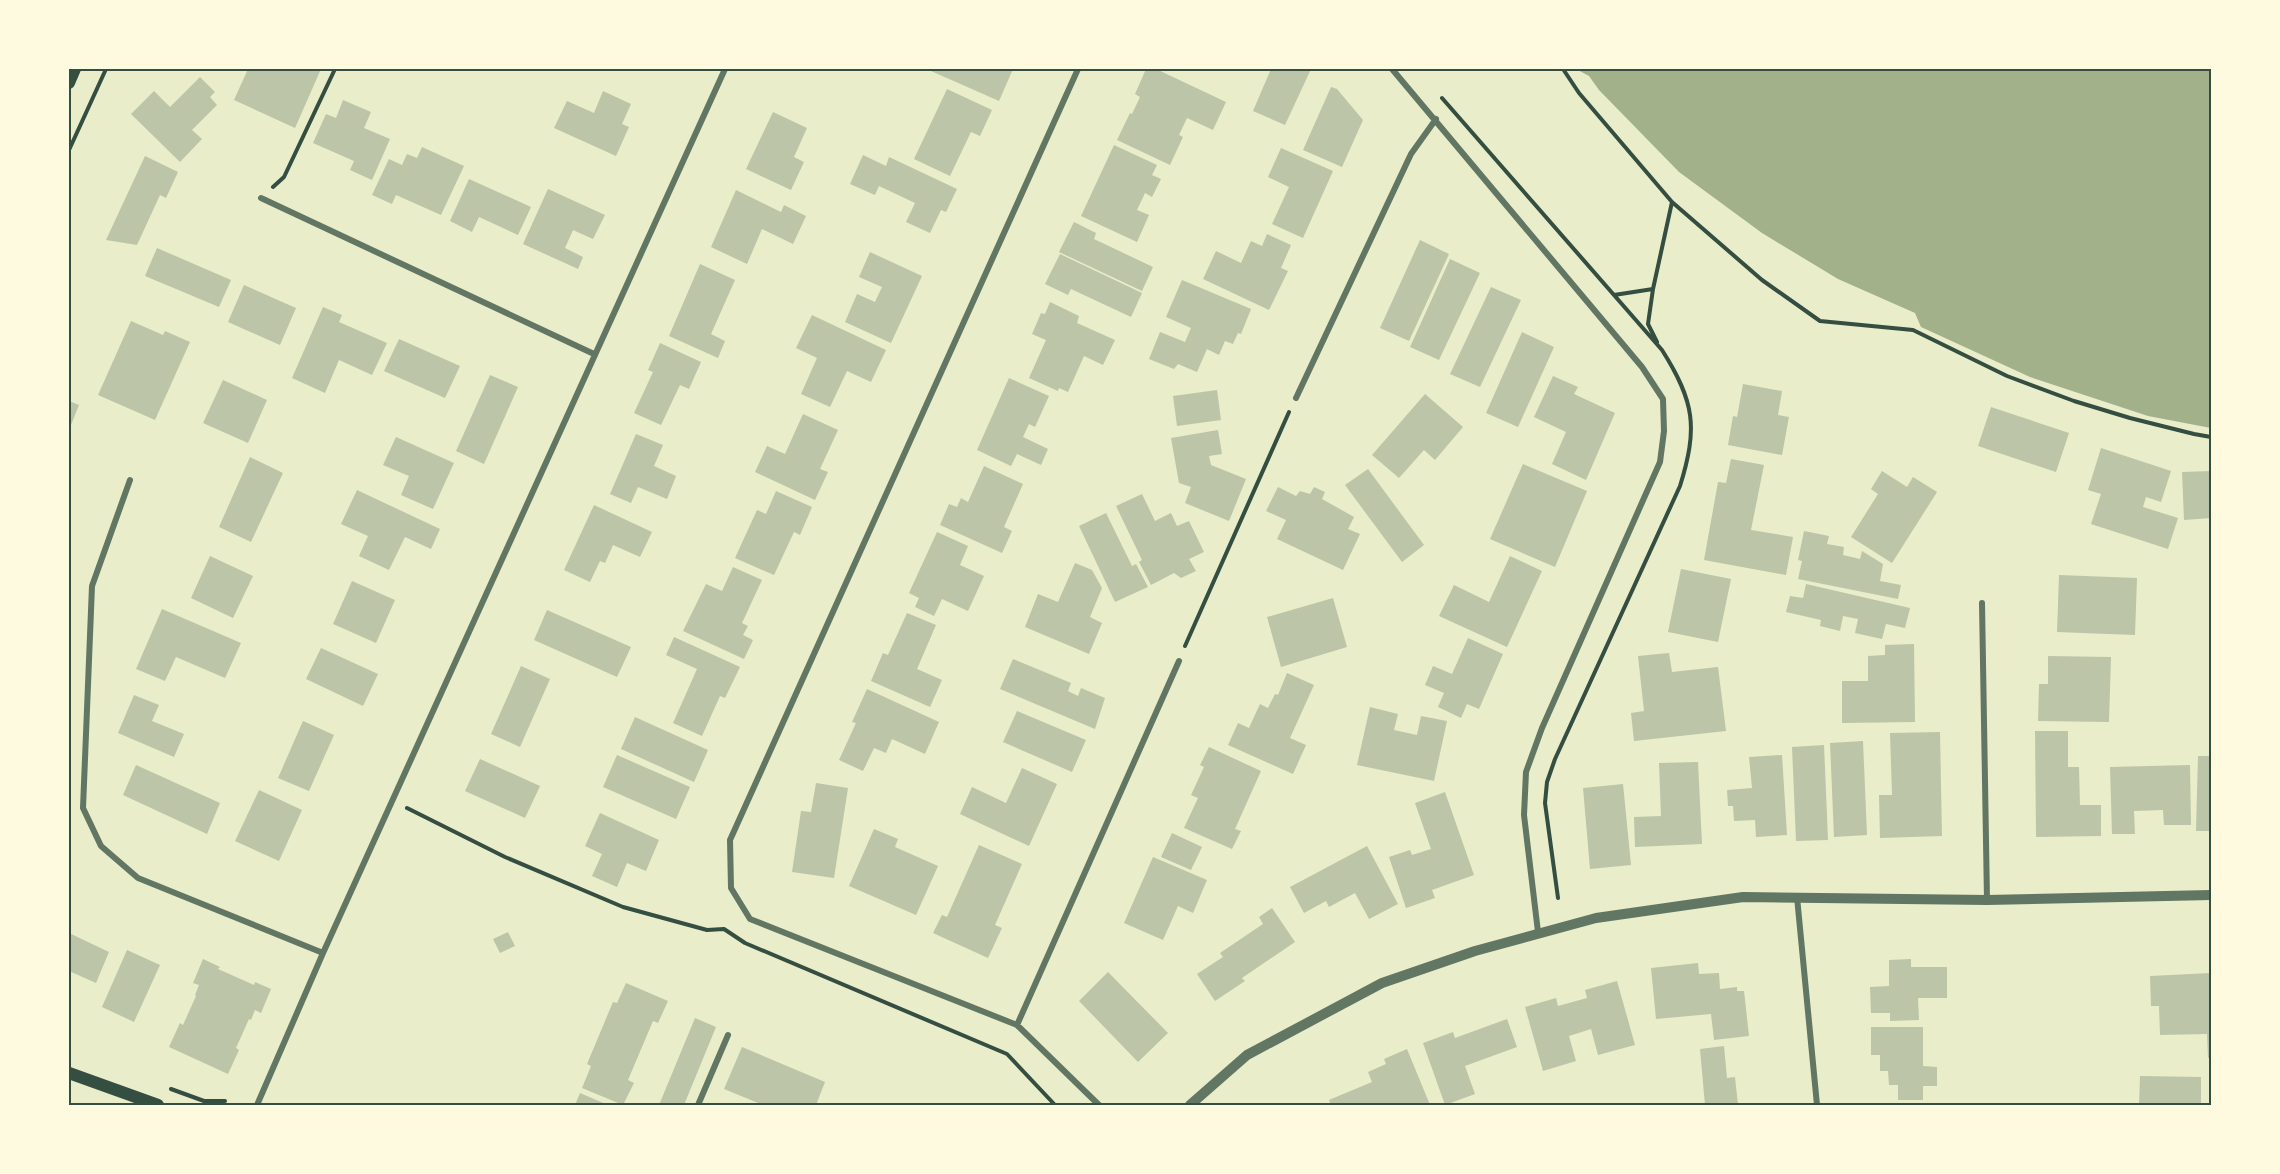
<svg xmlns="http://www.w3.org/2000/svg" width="2280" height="1174" viewBox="0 0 2280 1174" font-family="'Source Sans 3',sans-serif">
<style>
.water{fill:#a3b18a}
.building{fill:#bcc5a7}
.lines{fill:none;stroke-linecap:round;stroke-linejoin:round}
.path{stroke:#344e41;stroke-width:4}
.minor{stroke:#617663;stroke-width:6}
.tertiary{stroke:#617663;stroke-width:10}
.secondary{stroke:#344e41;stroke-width:12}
.neatline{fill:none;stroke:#344e41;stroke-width:2}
</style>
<rect width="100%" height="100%" fill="#e9edc9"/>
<path class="water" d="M1576 69H2211V428L2148 416 2030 377 1921 327 1915 313 1838 279 1762 233 1679 172 1599 90 1589 76Z"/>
<path class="building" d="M248 69H321L295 128 234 100Z
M932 69H1013L999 101 931 71Z
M1146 69H1156L1226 102 1213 130 1187 118 1179 135 1183 137 1170 165 1117 140 1130 113 1132 114 1140 97 1135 94Z
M1271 69H1311L1285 125 1253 111Z
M200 77 215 92 210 97 217 105 192 130 202 139 180 162 131 114 154 91 170 107Z
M1331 87 1337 89 1363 120 1342 167 1303 150Z
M947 89 992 110 980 136 971 132 950 176 914 159Z
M603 91 631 104 622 124 629 127 616 156 554 128 567 101 594 113Z
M343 100 371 112 364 128 390 139 372 180 350 170 354 161 313 143 326 114 336 118Z
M773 112 807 128 794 157 804 162 791 190 746 169Z
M1114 145 1157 165 1152 175 1161 179 1152 197 1145 193 1137 210 1149 215 1137 242 1081 216Z
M422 147 464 166 441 215 396 195 392 204 372 195 389 159 402 165 407 154 417 158Z
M1281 148 1333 171 1303 238 1272 224 1289 187 1268 177Z
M863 155 886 166 889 157 957 189 946 212 941 210 930 233 906 222 915 203 879 186 875 195 850 184Z
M145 156 178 172 166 198 160 195 137 245 106 240Z
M469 179 531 207 518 235 479 217 472 232 450 221Z
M548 189 605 215 593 239 573 230 565 248 583 257 578 269 523 244Z
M736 190 781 212 784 205 806 216 793 244 762 229 747 264 711 247Z
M1074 222 1096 233 1094 239 1153 267 1142 291 1059 252Z
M1267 234 1291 245 1281 268 1288 271 1269 310 1203 279 1216 251 1241 263 1251 241 1262 246Z
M1420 240 1449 254 1409 341 1380 328Z
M157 248 231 280 219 307 145 276Z
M870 252 922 276 891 343 845 322 857 294 875 302 882 287 859 277Z
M1060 254 1142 293 1131 317 1071 289 1068 295 1045 284Z
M1450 259 1480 273 1439 360 1410 347Z
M700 264 735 280 711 334 725 341 718 358 669 336Z
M1182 280 1251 309 1241 334 1238 333 1233 344 1225 341 1219 355 1207 349 1197 372 1178 364 1174 369 1149 359 1160 332 1185 342 1191 328 1166 317Z
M244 285 296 308 280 345 228 322Z
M1491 287 1521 300 1480 387 1450 374Z
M1050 302 1079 316 1077 323 1115 340 1103 365 1084 356 1068 392 1059 388 1058 391 1029 378 1046 340 1032 334 1041 313 1045 314Z
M323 307 342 315 339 322 387 343 372 375 339 360 325 393 292 378Z
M812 315 886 350 871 382 847 371 830 407 801 394 817 358 796 348Z
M131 321 163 335 165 331 190 342 155 420 98 395Z
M1522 332 1554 347 1518 427 1486 413Z
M399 339 460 366 445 398 384 371Z
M660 343 701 362 689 389 680 385 661 425 634 413 653 372 648 370Z
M490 375 518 387 484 464 456 451Z
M1553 376 1578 387 1574 394 1615 413 1586 480 1552 464 1566 432 1534 417Z
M1009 378 1049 396 1035 427 1029 424 1023 437 1048 449 1041 465 1017 454 1011 466 977 450Z
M223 380 267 400 248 443 203 423Z
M1743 384 1782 391 1778 415 1789 417 1782 455 1728 445 1733 416 1737 417Z
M1217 390 1221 420 1177 426 1173 396Z
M1425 394 1463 427 1435 460 1424 450 1399 478 1372 455Z
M69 401 79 405 69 430Z
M1991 407 2069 433 2056 472 1978 446Z
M803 414 838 430 820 469 828 472 815 500 755 472 767 446 785 454Z
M1218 430 1222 454 1209 456 1211 465 1246 479 1229 521 1185 503 1191 487 1179 483 1171 438Z
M636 434 663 445 654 466 676 476 667 499 638 487 631 503 610 494Z
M396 437 454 463 433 509 401 495 409 476 383 465Z
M2101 448 2171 471 2161 502 2146 497 2143 507 2178 518 2168 549 2091 524 2101 494 2088 490Z
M250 457 283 473 251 542 219 527Z
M1731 459 1764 465 1751 530 1793 537 1786 575 1704 560 1718 482 1726 483Z
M1523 464 1587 491 1555 567 1490 539Z
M984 466 1023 484 1004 527 1012 531 1002 553 940 525 949 504 957 507 961 498 968 502Z
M1368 469 1424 545 1402 562 1345 485Z
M1882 471 1907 487 1913 477 1937 492 1892 563 1851 537 1878 494 1871 489Z
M2211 471V518L2184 520 2182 472Z
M1278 487 1296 496 1300 491 1310 494 1314 487 1325 492 1322 499 1354 517 1348 529 1360 534 1343 570 1277 539 1286 520 1266 511Z
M357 490 440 529 431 549 405 537 389 570 359 556 368 536 341 524Z
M776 491 812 507 800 535 794 532 774 575 735 558 757 510 766 514Z
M1142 494 1155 521 1171 513 1177 526 1189 521 1204 552 1189 559 1196 571 1181 578 1174 573 1151 585 1139 562 1142 560 1116 506Z
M594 505 652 532 640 557 613 545 605 563 600 561 590 582 564 570Z
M1106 513 1132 566 1136 564 1148 587 1115 602 1079 526Z
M1804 531 1829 536 1827 544 1844 547 1843 555 1860 559 1862 551 1883 564 1880 581 1901 585 1898 599 1798 579 1802 561 1798 560Z
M937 532 968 546 960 565 984 576 968 611 942 599 934 616 915 607 919 598 909 593Z
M210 556 253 576 233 618 191 598Z
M1510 556 1542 571 1507 647 1439 616 1454 585 1489 602Z
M1075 563 1092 570 1102 588 1090 617 1102 623 1089 654 1025 627 1038 594 1058 602Z
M733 567 762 580 742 623 748 626 743 635 753 640 744 659 683 631 706 584 722 591Z
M1681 569 1731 579 1718 642 1668 632Z
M2059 575 2137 578 2135 635 2057 632Z
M352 581 395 600 376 643 333 624Z
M1806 584 1910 608 1905 628 1886 624 1882 639 1855 633 1858 619 1843 616 1840 631 1820 626 1821 620 1786 612 1790 596 1803 598Z
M1333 598 1347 647 1281 667 1267 617Z
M162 609 241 643 225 678 176 657 165 681 136 669Z
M547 610 631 647 617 677 534 640Z
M907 613 936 625 917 669 942 680 930 707 871 681 883 653 888 655Z
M674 637 740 667 725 698 720 696 702 736 673 723 697 669 666 655Z
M1468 638 1503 654 1479 709 1467 704 1461 718 1438 707 1444 693 1425 685 1433 666 1452 674Z
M1914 644 1915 722 1842 723V681H1868V656L1885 655V645Z
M321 648 378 674 363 706 306 679Z
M1669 653 1672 672 1718 667 1726 731 1634 741 1631 713 1644 711 1638 656Z
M2048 656 2111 657 2109 722 2038 721 2039 684H2048Z
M1013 659 1071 683 1068 691 1078 696 1081 688 1105 698 1095 729 1000 689Z
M521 666 550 679 520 747 491 734Z
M1287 673 1314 685 1290 738 1306 745 1293 774 1228 745 1238 723 1249 728 1260 704 1268 708 1275 694 1278 695Z
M867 689 939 722 925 754 892 739 886 753 874 748 863 771 839 760 856 723 852 722Z
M134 695 159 705 152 721 184 734 174 757 118 733Z
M1370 707 1398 714 1394 730 1417 735 1421 716 1447 721 1434 781 1357 765Z
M1017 711 1086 740 1072 772 1003 742Z
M635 717 708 750 694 782 621 749Z
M303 721 334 735 309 791 278 778Z
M2035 731H2068V767H2079L2080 805H2101V836L2036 837Z
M1940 732 1942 836 1880 838 1879 795H1892L1890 733Z
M1863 741 1867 835 1834 837 1830 743Z
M1824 745 1828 840 1796 841 1792 747Z
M1209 747 1261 771 1235 829 1241 831 1232 849 1184 828 1198 798 1191 795 1204 767 1200 765Z
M617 755 690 787 676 819 603 787Z
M1782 755 1787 835 1756 837 1755 820 1734 821 1733 806H1728L1727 790 1752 788 1749 757Z
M2198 756H2211V831H2196Z
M480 759 540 786 525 818 465 791Z
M1698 762 1702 844 1635 847 1634 817 1661 816 1659 763Z
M136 765 220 803 207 834 123 795Z
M2190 765 2191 825H2164L2163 810 2134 811 2135 834H2112L2110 767Z
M1022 768 1057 784 1029 846 960 814 972 787 1006 803Z
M816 783 848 788 834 878 792 872 801 811 811 812Z
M1623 784 1631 865 1590 869 1583 788Z
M259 790 302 810 279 861 235 841Z
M1445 792 1474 875 1432 890 1435 898 1406 908 1389 857 1410 850 1412 855 1431 849 1415 803Z
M600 813 659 840 646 871 627 863 617 887 592 876 602 854 585 846Z
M874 829 898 839 895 847 938 866 916 915 849 886Z
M1172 833 1202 847 1191 870 1161 857Z
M979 845 1022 864 995 925 1002 928 988 958 933 933 942 915 947 917Z
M1367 846 1398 904 1369 919 1355 893 1329 907 1326 901 1304 913 1290 887Z
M1153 857 1207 880 1193 913 1178 906 1163 940 1124 923Z
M1272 908 1295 942 1242 978 1245 981 1215 1001 1197 974 1223 957 1220 953 1263 924 1259 917Z
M508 932 515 946 500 953 493 939Z
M69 933 109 952 96 983 69 971Z
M127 950 160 965 134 1022 102 1007Z
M203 959 220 967 218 969 254 985 255 982 271 989 261 1013 255 1010 251 1020 249 1019 236 1048 239 1050 228 1074 169 1047 180 1023 183 1025 196 996 195 995 199 985 193 983Z
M1911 959V967H1947V998H1918L1919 1020 1890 1021V1013H1871L1870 987 1889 986V960Z
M1698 963 1699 974 1719 973 1720 989 1737 987V991H1744L1749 1036 1714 1040 1711 1014 1656 1019 1651 968Z
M1108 972 1168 1033 1138 1062 1079 1001Z
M2211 973V1058H2208L2207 1034 2160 1035 2159 1006H2151L2150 976Z
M1617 981 1635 1045 1598 1055 1591 1029 1569 1036 1576 1061 1543 1071 1525 1007 1556 998 1558 1006 1587 998 1585 990Z
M626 983 668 1001 658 1023 653 1021 628 1080 634 1083 623 1105 582 1088 591 1066 587 1064 613 1002 617 1003Z
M695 1018 716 1027 684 1105H659Z
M1507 1019 1517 1047 1465 1066 1475 1094 1445 1105 1423 1043 1453 1032 1455 1038Z
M1871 1027H1923V1066L1937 1067V1086H1923V1100H1898V1085H1889L1888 1071H1880V1055H1871Z
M1724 1046 1727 1078 1735 1077 1738 1105H1705L1700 1049Z
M742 1047 825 1082 816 1105H763L724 1089Z
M1407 1049 1430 1105H1331L1329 1100 1372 1082 1368 1072 1386 1064 1384 1059Z
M2140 1076 2201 1077V1105H2139Z
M580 1093 608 1105H575Z"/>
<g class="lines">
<path class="path" d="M1563 69 1579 93 1672 202 1653 289 1648 324 1657 342
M1442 98 1662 350C1695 402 1698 428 1680 486L1555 759 1547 782 1545 803 1558 898
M69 150 106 69
M273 187 284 177 335 69
M1672 202 1762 280 1820 321 1913 330 2007 376 2074 401 2130 418 2194 434 2211 437
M1614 295 1653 289
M1185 646 1289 412
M407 808 505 857 623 907 707 930 724 929 745 943 1007 1054 1055 1105
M171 1089 204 1101H225"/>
<path class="minor" d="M1078 69 730 840 731 888 750 919 1017 1025 1099 1105
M1392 69 1642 367 1663 399 1664 431 1660 462 1542 728 1526 772 1524 815 1538 932
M261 198 594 354
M1296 398 1411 154 1436 119
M130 480 92 586 83 808 101 846 138 878 323 953
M1982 603 1987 900
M1797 897 1817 1105
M1017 1025 1179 661
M257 1105 323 953 725 69
M698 1105 728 1035"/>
<path class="tertiary" d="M1190 1105 1247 1055 1382 983 1475 951 1596 918 1743 897 1987 900 2211 895"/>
<path class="secondary" d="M69 83 75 69
M69 1073 158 1105"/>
</g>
<rect width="2280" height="1174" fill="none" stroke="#fefae0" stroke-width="141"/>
<rect x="70" y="70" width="2140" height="1034" class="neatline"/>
</svg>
